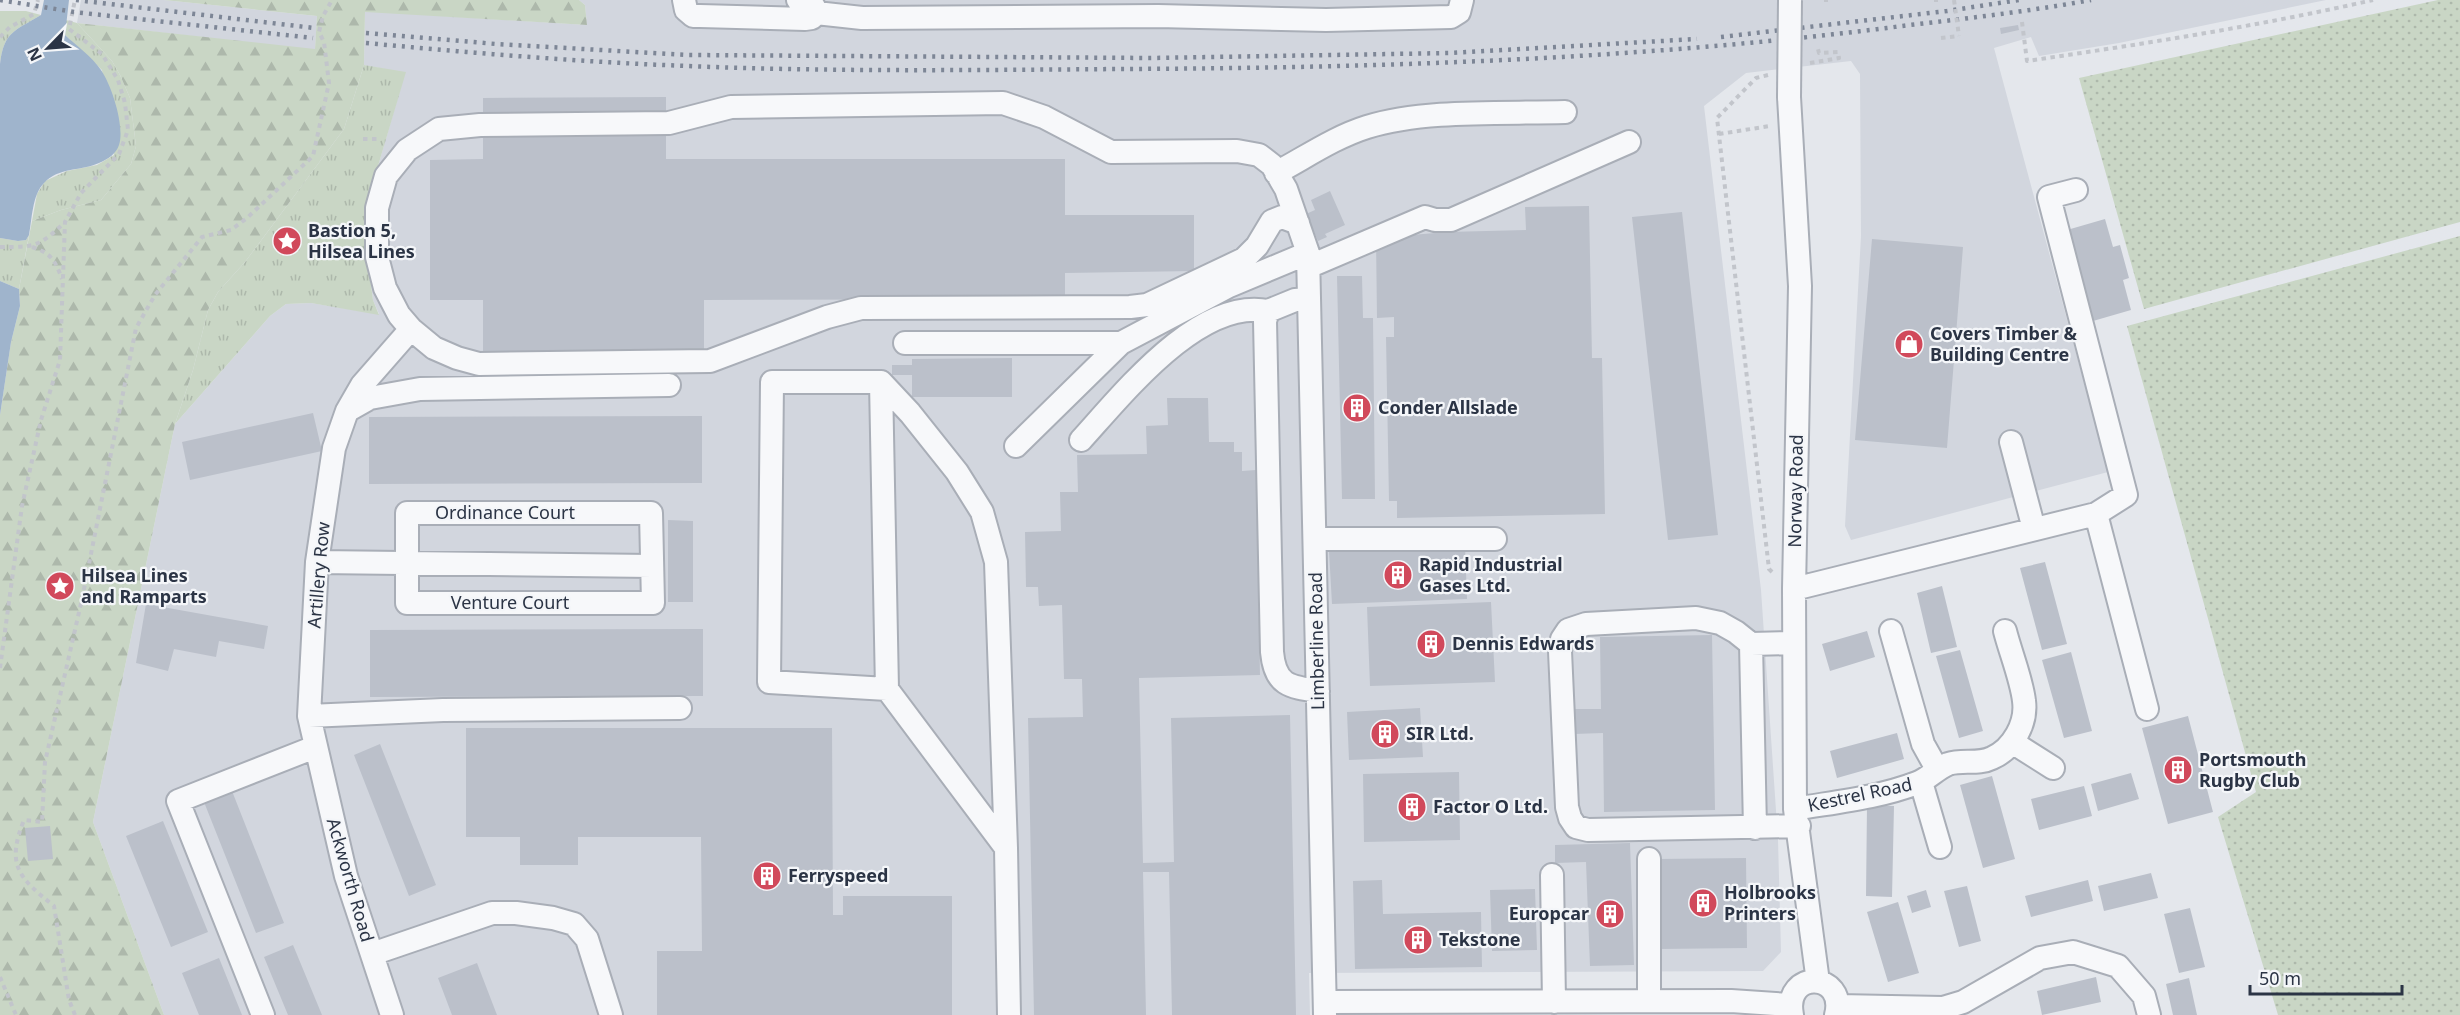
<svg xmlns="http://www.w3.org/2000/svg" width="2460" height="1015" viewBox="0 0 2460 1015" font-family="'Noto Sans',sans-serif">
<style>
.built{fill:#d2d6de}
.grass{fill:url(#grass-tufts)}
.forest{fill:url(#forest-firs)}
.park{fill:url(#park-dots)}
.water{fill:#9fb4cc}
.building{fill:#bbc0ca}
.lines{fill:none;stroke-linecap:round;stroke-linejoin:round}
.minor-casing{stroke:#a9aeb7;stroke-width:26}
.path{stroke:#c2c5cb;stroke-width:4;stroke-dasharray:4.5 4.5;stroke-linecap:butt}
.minor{stroke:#f7f8fa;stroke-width:22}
.rail{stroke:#7d8696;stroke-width:4.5;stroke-dasharray:3 6;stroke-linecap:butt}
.minor-bridge-casing{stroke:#a9aeb7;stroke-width:26;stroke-linecap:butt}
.path-bridge{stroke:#c2c5cb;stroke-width:4;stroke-dasharray:4.5 4.5;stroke-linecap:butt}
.minor-bridge{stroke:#f7f8fa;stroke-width:22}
.labels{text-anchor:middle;stroke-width:4.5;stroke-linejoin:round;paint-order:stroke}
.poi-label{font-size:18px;font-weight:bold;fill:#2b3445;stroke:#f4f6f9;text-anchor:start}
.street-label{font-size:18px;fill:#2b3445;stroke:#f4f6f9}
</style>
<defs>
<pattern id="grass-tufts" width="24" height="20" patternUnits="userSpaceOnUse" patternTransform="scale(1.5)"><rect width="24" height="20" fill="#c9d6c5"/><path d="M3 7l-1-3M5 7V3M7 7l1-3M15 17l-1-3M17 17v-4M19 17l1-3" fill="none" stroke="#adb8ab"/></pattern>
<pattern id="forest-firs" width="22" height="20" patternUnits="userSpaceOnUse" patternTransform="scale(1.5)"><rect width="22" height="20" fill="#c9d6c5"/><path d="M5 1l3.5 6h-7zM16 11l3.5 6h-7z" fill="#adb8ab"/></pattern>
<pattern id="park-dots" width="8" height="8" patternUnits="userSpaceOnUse" patternTransform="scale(1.5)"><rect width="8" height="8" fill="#c9d6c5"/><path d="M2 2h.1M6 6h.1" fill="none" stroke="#adb8ab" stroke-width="1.8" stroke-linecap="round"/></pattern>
</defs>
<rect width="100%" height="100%" fill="#e4e7ec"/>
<path class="built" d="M81 0H164L317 16 315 50 77 23Z
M579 0H2326L2119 43 2039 56 2031 37 1994 48 2108 472 1851 540 1845 526 1861 236 1860 74 1851 61 1746 73 1704 106 1761 590 1778 840 1781 952 1763 971 1309 973 1310 1015H164L93 822 175 424 270 316 286 304 311 303 379 314 373 300 370 277 371 208 378 166 405 73 364 65 365 11 587 25 585 5Z"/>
<path class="grass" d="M0 11H26L41 15C15 31 4 31 0 64Z
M66 20 77 23 112 61 120 75 130 98 136 146 131 164 101 200 61 210 32 221 37 194 45 181 67 171 97 165 114 155 102 70 65 35Z
M364 65 406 72 378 166 371 208 370 277 373 300 379 315 311 303 286 304 270 316 175 424 193 370 208 310 218 292 245 262 344 129Z
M29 235 19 289 0 281V238L18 241 26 240Z"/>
<path class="forest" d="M164 0H579L585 5 587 25 365 12 364 65 344 129 245 262 218 292 208 310 193 370 175 424 93 822 164 1015H0V415L11 342 20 306 19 289 32 221 61 210 101 200 131 164 136 146 130 98 120 75 112 61 77 23 315 49 317 16Z"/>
<path class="park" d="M2438 0H2460V222L2144 309 2079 78Z
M2460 236V1015H2278L2218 817 2256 792 2127 326Z"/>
<path class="water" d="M44 0H69L65 35C77 46 92 57 101 70 112 86 125 127 119 145 116 154 108 159 99 163 82 171 58 167 44 183 32 195 32 220 29 235L26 240 18 241 0 238V64C4 31 15 31 41 15Z
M0 281 19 289 20 306 11 342 0 415Z"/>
<path class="building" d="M2018 25 2019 30 2001 34 2000 28Z
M666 97V159H1065V215H1194V271L1065 273V299L704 300V371H483V300H430V160L483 159V98Z
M1330 191 1345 225 1325 234 1327 237 1318 241 1306 214 1315 210 1311 200Z
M1589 206 1592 358H1602L1605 514 1397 518V501H1389L1386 337H1394V317L1377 318 1376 238 1447 232 1526 230 1525 207Z
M1682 212 1718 535 1668 540 1632 217Z
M2105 219 2113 247 2120 245 2129 278 2123 280 2131 310 2093 321 2067 230Z
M1872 239 1963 247 1947 448 1855 440Z
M1337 276H1362L1363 318H1373L1375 499H1342Z
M1012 358V397H912V375H892V365H912V359Z
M1167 398H1208L1209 442H1234V452H1242V471L1256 470 1260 675 1139 678 1143 863 1174 862 1171 718 1290 715 1296 1015H1172L1169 872H1143L1146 1015H1034L1028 718 1083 717 1082 679H1064L1062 605 1039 606 1038 587H1026L1025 532 1061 531 1060 492H1078L1077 455 1147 454 1146 426 1168 425Z
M313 413 322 451 190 480 182 442Z
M702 416V483L369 484V417Z
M668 520 693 521V602H668Z
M1465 545 1467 599 1332 604 1329 551Z
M2045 562 2067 644 2042 650 2020 568Z
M1942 586 1957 647 1931 653 1917 593Z
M1491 602 1495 682 1370 686 1367 607Z
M146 604 268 626 264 649 219 641 216 657 174 649 168 671 136 663Z
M703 629V696L370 697V630Z
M1867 631 1875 657 1830 671 1822 644Z
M1712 635 1715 810 1604 812 1603 733 1574 734V709H1601L1600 637Z
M1960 650 1983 731 1959 738 1936 656Z
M2071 652 2092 731 2064 738 2042 660Z
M1420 708 1423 757 1349 760 1347 712Z
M2188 716 2213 812 2168 824 2142 728Z
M466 728H832L833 915H843V896H952V1015H657V951H702L701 837H578V865H520V837H466Z
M1897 733 1904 759 1837 778 1830 751Z
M380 744 436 885 409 896 354 755Z
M1459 772 1460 840 1364 842 1363 774Z
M2131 773 2139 799 2098 811 2091 784Z
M1992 776 2015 859 1983 868 1960 785Z
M2084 786 2092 816 2039 830 2031 799Z
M232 791 284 923 256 933 204 802Z
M1867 805 1894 806 1892 897 1866 896Z
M163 821 208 932 171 947 126 836Z
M50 826 53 859 28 861 25 828Z
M1630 843 1634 965 1590 966 1586 862 1555 863V845Z
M1746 858 1747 948 1659 949 1658 859Z
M2151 873 2158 898 2104 911 2098 886Z
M1382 880 1383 914 1481 912 1482 967 1355 969 1353 881Z
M2088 880 2093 901 2031 917 2025 896Z
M1967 886 1981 941 1959 947 1944 891Z
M1535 889 1537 950 1492 951 1490 890Z
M1926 890 1931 907 1912 913 1907 896Z
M1898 902 1919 973 1888 982 1867 912Z
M2190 908 2205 967 2179 973 2164 914Z
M293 945 322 1015H288L264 957Z
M219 958 242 1015H199L182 973Z
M477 963 497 1015H452L438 978Z
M2096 977 2101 1002 2042 1015 2037 991Z
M2189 978 2197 1015H2173L2166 984Z"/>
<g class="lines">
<g class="minor-casing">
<path id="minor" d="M684 0 686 10 693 16H700L805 19 812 18 816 13 862 18 1158 16 1326 20 1451 17 1459 12 1462 0
M798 0 814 7 816 13
M1789 97 1800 286 1794 589 1795 809 1818 982
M1276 173C1306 157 1335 137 1367 127 1425 109 1503 114 1565 112
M1298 223 1282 217 1272 221 1257 246 1244 259 1147 305 1130 307 861 308 827 317 710 361 479 364 457 358 434 348 411 329 399 315 385 288 377 257V208L386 176 407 150 439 129 480 125 669 123 731 107 1003 103 1044 117 1111 152 1237 151 1259 155 1272 165 1286 189 1308 253 1325 1015
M1308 267 1425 217 1435 220H1451L1629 142
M1309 299 1295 300 1268 311 1265 321 1272 652C1275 685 1289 687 1318 691
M905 343H1121
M881 382 910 413 957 472 982 512 996 562 1006 848
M347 411 370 398 420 389 669 385
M1081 440C1123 394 1199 297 1268 311
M2011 442 2034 529
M1016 446 1121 343 1229 286 1308 253
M407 513H651L653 603H407Z
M2096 514 2147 709
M1315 539H1495
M317 562 652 566
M1794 589 2096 514 2126 495 2049 197 2076 190
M1891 631 1923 744 1937 769
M1751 644 1736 632 1720 623 1696 618 1586 624 1568 630 1562 639 1560 651 1567 807 1570 818 1576 827 1588 830 1799 826
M887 689 769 682 772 382H881L887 689 1006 848 1009 1015
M309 716 443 710 680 708
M2012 742 2053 768
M1921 782 1940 847
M1795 809C1835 802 1878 798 1917 783 1928 779 1936 769 1948 764 1962 759 1978 765 1992 758 2013 749 2027 723 2024 701 2022 681 2010 651 2005 631
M1755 828 1751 644 1794 643
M1552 875 1554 1002
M372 954 492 913H516L553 918 574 924 587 939 611 1015
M1649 1001V859
M1325 1002 1731 1001 1790 1005
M1838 1006 1943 1008 1963 1002 2040 958 2073 952 2118 966 2144 996 2149 1015
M263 1015 178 801 315 747
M392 1015 346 876 309 716 317 562 334 448 347 411 362 385 411 329
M1792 1015C1783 969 1847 972 1836 1015"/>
</g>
<path class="path" d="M1934 0H1938
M1826 2V0
M2022 22 2027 61C2143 44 2259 26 2373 0
M0 37 10 27 34 14 38 0
M1941 38 1959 36
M1810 63 1839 58 1838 52 1819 53 1818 49
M1768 75 1756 78 1717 118 1769 569 1774 574
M1719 134 1770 126
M363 139H377
M0 247C35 247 39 247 65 222
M32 247C51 253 55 260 62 279
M0 668 22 506 41 420 60 360 65 222 81 193 119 154 128 130 125 103 118 80 102 54 69 29 75 0
M0 977 16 1015
M75 1015 69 1000 54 906C18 877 6 865 24 820L42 822 45 762 82 599 136 328 155 295 202 237 231 230 247 218 313 156 329 83 324 42 319 32 323 16 332 0"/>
<use href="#minor" class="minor"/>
<path class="rail" d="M0 0 74 12 313 38
M76 0 314 28
M366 33 496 44 688 55 1151 58 1450 53 1697 39
M1721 37 1947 11 2019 0
M366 43C473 53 580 62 687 66 832 72 977 70 1121 69 1385 68 1649 59 1910 25 1971 18 2031 11 2091 0"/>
<g class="minor-bridge-casing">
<path id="minor-bridge" d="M1789 97 1790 0"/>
</g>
<path class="path-bridge" d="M1954 0 1959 36"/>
<use href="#minor-bridge" class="minor-bridge"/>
</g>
<defs>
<g id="sight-disc" transform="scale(1.5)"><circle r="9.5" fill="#d1495b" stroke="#f4f6f9"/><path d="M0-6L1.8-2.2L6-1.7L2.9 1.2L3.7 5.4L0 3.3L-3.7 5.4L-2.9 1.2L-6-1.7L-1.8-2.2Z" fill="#fff"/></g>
<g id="shop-disc" transform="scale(1.5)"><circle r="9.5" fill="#d1495b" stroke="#f4f6f9"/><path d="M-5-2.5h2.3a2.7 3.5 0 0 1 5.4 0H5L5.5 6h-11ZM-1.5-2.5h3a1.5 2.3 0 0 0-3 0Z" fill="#fff"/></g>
<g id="building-disc" transform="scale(1.5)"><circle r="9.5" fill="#d1495b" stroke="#f4f6f9"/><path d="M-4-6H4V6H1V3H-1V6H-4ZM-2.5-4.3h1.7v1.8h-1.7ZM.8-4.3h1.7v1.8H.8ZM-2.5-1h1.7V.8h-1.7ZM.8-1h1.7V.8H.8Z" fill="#fff"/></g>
</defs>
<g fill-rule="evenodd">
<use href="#sight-disc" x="287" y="241"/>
<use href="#shop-disc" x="1909" y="344"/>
<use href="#building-disc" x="1357" y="408"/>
<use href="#building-disc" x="1398" y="575"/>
<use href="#sight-disc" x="60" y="586"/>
<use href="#building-disc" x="1431" y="644"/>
<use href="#building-disc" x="1385" y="734"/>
<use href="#building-disc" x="2178" y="770"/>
<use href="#building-disc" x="1412" y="807"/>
<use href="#building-disc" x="767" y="876"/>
<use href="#building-disc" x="1703" y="903"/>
<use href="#building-disc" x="1610" y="914"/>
<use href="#building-disc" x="1418" y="940"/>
</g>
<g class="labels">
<g class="poi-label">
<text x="308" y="237">Bastion 5,<tspan x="308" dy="21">Hilsea Lines</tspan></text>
<text x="1930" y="340">Covers Timber &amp;<tspan x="1930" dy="21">Building Centre</tspan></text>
<text x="1378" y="414">Conder Allslade</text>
<text x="1419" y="571">Rapid Industrial<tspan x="1419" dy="21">Gases Ltd.</tspan></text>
<text x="81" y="582">Hilsea Lines<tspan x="81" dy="21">and Ramparts</tspan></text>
<text x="1452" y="650">Dennis Edwards</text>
<text x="1406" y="740">SIR Ltd.</text>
<text x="2199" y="766">Portsmouth<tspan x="2199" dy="21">Rugby Club</tspan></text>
<text x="1433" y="813">Factor O Ltd.</text>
<text x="788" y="882">Ferryspeed</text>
<text x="1724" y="899">Holbrooks<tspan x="1724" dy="21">Printers</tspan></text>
<text x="1589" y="920" text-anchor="end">Europcar</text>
<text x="1439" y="946">Tekstone</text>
</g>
<g class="street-label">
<text transform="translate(1796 491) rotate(-89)" y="6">Norway Road</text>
<text x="505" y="519">Ordinance Court</text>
<text transform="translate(319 575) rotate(-85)" y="6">Artillery Row</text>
<text x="510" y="609">Venture Court</text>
<text transform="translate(1317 641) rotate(-91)" y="6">Limberline Road</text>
<text transform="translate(1860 795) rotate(-12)" y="6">Kestrel Road</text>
<text transform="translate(350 880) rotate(74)" y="6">Ackworth Road</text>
</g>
</g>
<g transform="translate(48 48) rotate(245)" stroke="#f4f6f9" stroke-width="4.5" paint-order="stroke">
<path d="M0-4.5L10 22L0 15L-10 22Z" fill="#2b3445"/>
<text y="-9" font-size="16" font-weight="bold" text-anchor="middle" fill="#2b3445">N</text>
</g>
<path d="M2250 985v9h152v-9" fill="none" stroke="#2b3445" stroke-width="3"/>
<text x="2259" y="985" font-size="18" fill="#2b3445" stroke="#f4f6f9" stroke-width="4.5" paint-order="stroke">50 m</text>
</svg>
